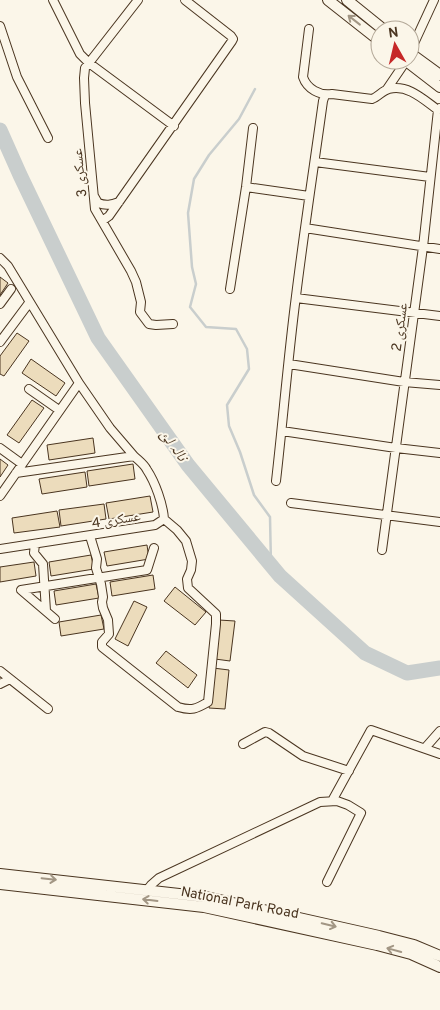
<svg xmlns="http://www.w3.org/2000/svg" width="440" height="1010" viewBox="0 0 440 1010" font-family="Overpass,'Noto Naskh Arabic',sans-serif">
<style>
.lines{fill:none;stroke-linecap:round;stroke-linejoin:round}
.stream{stroke:#c9cecd;stroke-width:2.5}
.river{stroke:#c9cecd;stroke-width:15}
.building{fill:#ecdcbc;stroke:#4a3520}
.street-casing{stroke:#4a3520;stroke-width:10}
.secondary-casing{stroke:#4a3520;stroke-width:12}
.street{stroke:#fbf6e9;stroke-width:8}
.secondary{stroke:#fbf6e9;stroke-width:10}
.oneway{stroke:#a29684}
.labels{text-anchor:middle;stroke-width:4;stroke-linejoin:round;paint-order:stroke}
.street-label{font-size:14px;fill:#4a3520;stroke:#fbf6e9}
.water-label{font-size:15px;font-style:italic;fill:#4a3520;stroke:#fbf6e9}
</style>
<rect width="100%" height="100%" fill="#fbf6e9"/>
<g class="lines">
<path class="stream" d="M255 89 239 119 209 155 194 179 188 213 192 267 196 284 190 307 206 327 236 329 247 349 249 369 227 405 229 426 240 452 254 495 270 517 271 565"/>
<path class="river" d="M0 130 20 175 98 338 188 465 280 576 365 653 407 673 440 668"/>
</g>
<path class="building" d="M0 277 8 283 0 295Z
M17 333 29 341 4 376 0 374V356Z
M31 359 65 383 56 396 22 373Z
M32 400 44 408 19 443 7 435Z
M93 438 95 453 49 460 47 445Z
M0 459 8 465 0 477Z
M133 464 135 479 89 486 87 471Z
M85 472 87 487 42 494 39 479Z
M150 496 153 512 109 519 106 503Z
M104 504 106 519 61 526 59 510Z
M57 511 60 527 14 533 12 518Z
M147 545 149 559 107 566 104 552Z
M91 555 94 569 51 576 49 562Z
M34 562 36 576 0 582V567Z
M153 575 155 589 112 596 110 582Z
M96 584 99 598 56 605 54 591Z
M175 587 206 612 195 625 164 601Z
M134 601 147 607 128 646 115 639Z
M101 615 104 629 61 636 59 622Z
M219 620 235 621 230 661 215 659Z
M166 651 197 675 188 688 156 663Z
M213 668 229 670 225 709 209 708Z"/>
<g class="lines">
<g class="street-casing">
<path id="street" d="M53 0 80 54 89 63 174 126
M138 0 85 68 84 78 85 103 95 209 131 271 136 282 141 302 140 312 149 324 156 325 173 324
M0 26 17 77 48 138
M309 29 303 77C307 89 320 96 332 94L372 99C378 97 383 90 389 89 408 84 424 100 438 110
M410 52 434 0
M387 89 406 61
M315 162 430 177
M246 187 309 196
M94 196 98 203C106 206 111 205 119 202
M102 221 109 216 232 41 233 39 231 36 185 0
M305 228 440 249
M0 258 8 266 79 383 0 496
M230 289 246 187 253 128
M296 298 440 316
M0 304 11 289
M0 342 29 303
M289 364 404 382 440 385
M79 383 110 428 134 456
M29 389 59 410
M282 431 396 448 440 453
M0 448 22 464
M276 481C283 420 288 358 296 296 304 231 314 166 323 101L325 95
M291 503 440 522
M90 536 97 559 96 568 101 584 103 597 102 602 103 608 108 620 109 634 102 642V647L178 707C192 711 196 709 208 702L216 624V614L188 588 187 579 191 570 192 561 186 541 177 530 164 519
M35 544 34 553 43 564 46 611
M0 549 155 525 164 519C163 504 155 482 147 470 144 464 138 460 134 456L16 473
M382 550 423 247 438 110 440 108
M55 619 21 590 147 570 154 548
M0 671 48 709
M0 684 10 679
M243 744 265 732 269 733 303 756 349 771
M425 748 440 731
M332 801 371 730 440 754
M147 890 151 885 159 878 320 802 337 801 348 805 361 813 327 882"/>
</g>
<g class="secondary-casing">
<path id="secondary" d="M328 0 380 41
M347 0 384 30
M410 53 440 75
M405 60 440 87
M0 874 206 897 379 936 414 945 440 956
M0 884 204 907 377 945 411 954 440 967"/>
</g>
<use href="#street" class="street"/>
<use href="#secondary" class="secondary"/>
</g>
<defs><path id="oneway-shaft" d="M-6 0H5M1.5-3L5.5 0L1.5 3" fill="none" stroke-width="1.6" stroke-linecap="round" stroke-linejoin="round" transform="scale(1.25)"/></defs>
<g class="oneway">
<use href="#oneway-shaft" transform="translate(354 20) rotate(-142)"/>
<use href="#oneway-shaft" transform="translate(49 879) rotate(6)"/>
<use href="#oneway-shaft" transform="translate(150 900) rotate(-173)"/>
<use href="#oneway-shaft" transform="translate(329 925) rotate(13)"/>
<use href="#oneway-shaft" transform="translate(394 950) rotate(-165)"/>
</g>
<g class="labels">
<g class="street-label">
<text transform="translate(79 173) rotate(-96)" y="5">عسکری 3</text>
<text transform="translate(399 327) rotate(-82)" y="5">عسکری 2</text>
<text transform="translate(116 519) rotate(-9)" y="5">عسکری 4</text>
<text transform="translate(240 902) rotate(11)" y="5">National Park Road</text>
</g>
<g class="water-label">
<text transform="translate(174 445) rotate(54)" y="5">نالہ لئ</text>
</g>
</g>
<g transform="translate(395 45) rotate(352)"><circle r="24" fill="#fbf6e9" stroke="#b4a999"/>
<path d="M0-4L9 19L0 12L-9 19Z" fill="#c62828"/>
<text y="-8" font-size="14" font-weight="bold" text-anchor="middle" fill="#4a3520">N</text>
</g>
</svg>
